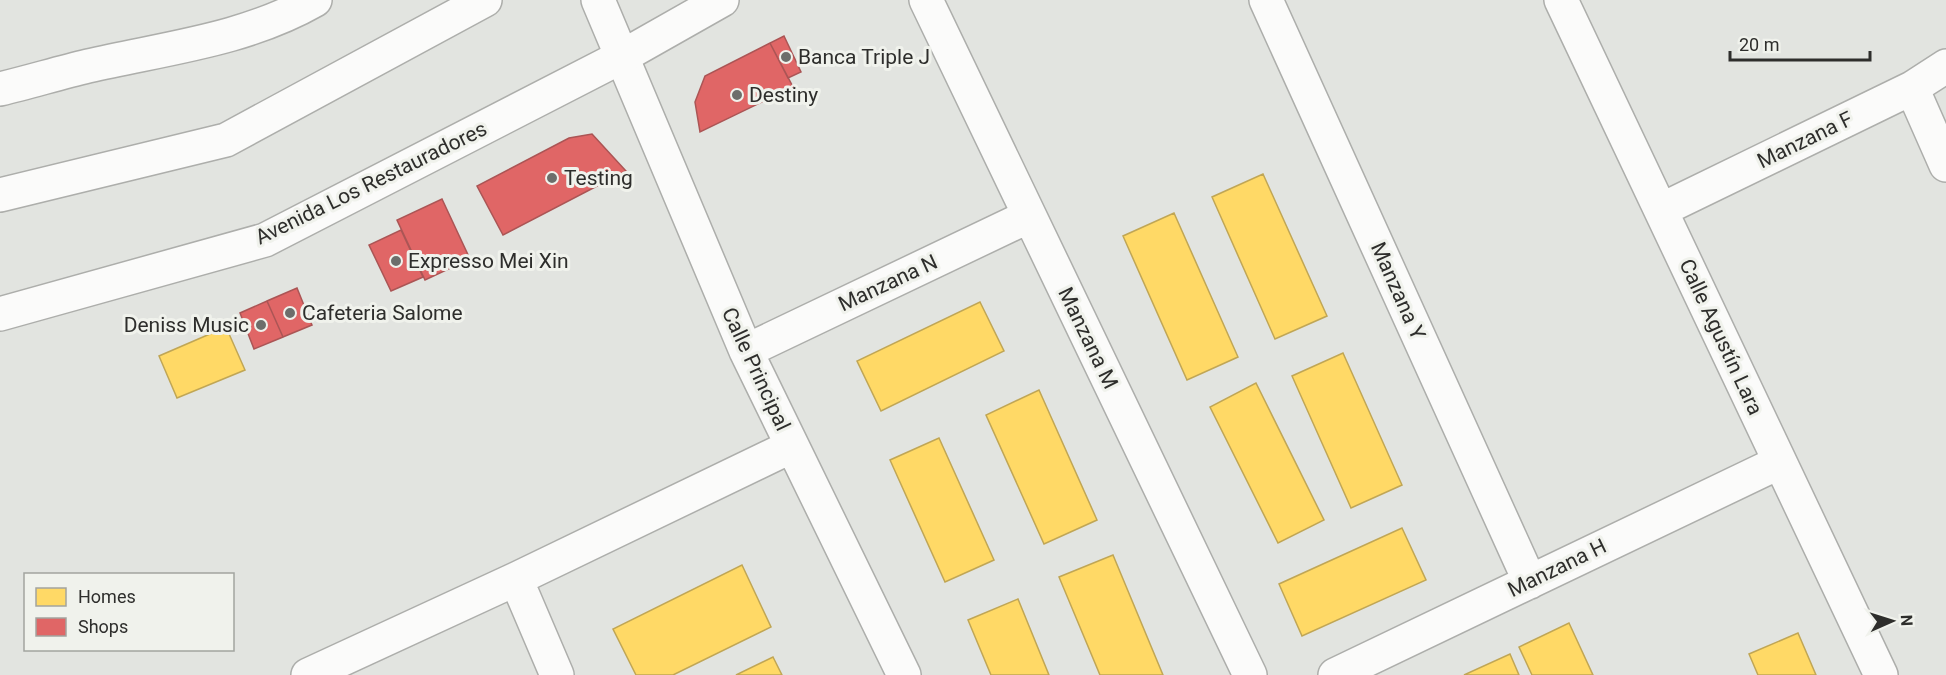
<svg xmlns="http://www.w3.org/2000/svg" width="1946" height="675" viewBox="0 0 1946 675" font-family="Roboto,sans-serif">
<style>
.homes{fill:#ffd966;stroke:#c0a655;stroke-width:1.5}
.shops{fill:#e06666;stroke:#ab5555;stroke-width:1.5}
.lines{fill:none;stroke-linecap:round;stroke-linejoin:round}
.street-casing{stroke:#adaeab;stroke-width:36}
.secondary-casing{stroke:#adaeab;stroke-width:36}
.street{stroke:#fbfbfa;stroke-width:33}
.secondary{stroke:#fbfbfa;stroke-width:33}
.poi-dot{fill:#6d6e6b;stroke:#f0f2ec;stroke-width:2}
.labels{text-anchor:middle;stroke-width:6;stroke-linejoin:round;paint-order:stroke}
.poi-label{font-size:21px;fill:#2e2e2c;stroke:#f0f2ec;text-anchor:start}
.street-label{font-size:21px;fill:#2e2e2c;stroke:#f0f2ec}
</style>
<rect width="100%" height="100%" fill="#e2e4e0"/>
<path class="homes" d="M1263 174 1327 316 1275 339 1212 197Z
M1174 213 1238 357 1187 380 1123 236Z
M980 302 1004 351 881 411 857 361Z
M226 327 245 370 177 398 159 356Z
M1343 353 1402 485 1351 508 1292 376Z
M1256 383 1324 520 1278 543 1210 407Z
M1039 390 1097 520 1044 544 986 415Z
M939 438 994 560 945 582 890 460Z
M1402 528 1426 580 1302 636 1279 584Z
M1113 555 1163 675H1100L1059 577Z
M742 565 771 627 673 675H636L613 629Z
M1018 599 1049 675H991L968 620Z
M1569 623 1593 675H1532L1519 647Z
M1798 633 1816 675H1758L1749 654Z
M1510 654 1519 675H1464Z
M773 657 782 675H736Z"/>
<path class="shops" d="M784 36 801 72 788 78 770 43Z
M770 43 793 87 700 132 695 102 705 76Z
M592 134 626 171 503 235 477 186 569 138Z
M442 199 470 259 425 280 397 220Z
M401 230 423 277 391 291 369 245Z
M297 288 312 325 283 337 267 301Z
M267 301 283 337 254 349 240 313Z"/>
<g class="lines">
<g class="street-casing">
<path id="street" d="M598 0 746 351 904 675
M926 0 1250 675
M1266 0 1530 582
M1561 0 1881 675
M1912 88 1946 165
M0 89C29 82 59 73 88 66 166 48 245 40 315 0
M1661 210 1912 88 1946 66
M746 351 1029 216
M516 579 557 675
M308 675 516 579 792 446
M1335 675 1780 462"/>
</g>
<g class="secondary-casing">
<path id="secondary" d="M0 195 226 140 485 0
M0 314 265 240 623 56 722 0"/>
</g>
<use href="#street" class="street"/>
<use href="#secondary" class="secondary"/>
</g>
<g class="poi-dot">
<circle cx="786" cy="57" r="6"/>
<circle cx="737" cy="95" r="6"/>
<circle cx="552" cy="178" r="6"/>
<circle cx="396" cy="261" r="6"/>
<circle cx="290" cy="313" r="6"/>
<circle cx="261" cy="325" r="6"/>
</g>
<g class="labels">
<g class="poi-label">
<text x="798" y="64">Banca Triple J</text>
<text x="749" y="102">Destiny</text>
<text x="564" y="185">Testing</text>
<text x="408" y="268">Expresso Mei Xin</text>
<text x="302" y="320">Cafeteria Salome</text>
<text x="249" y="332" text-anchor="end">Deniss Music</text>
</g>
<g class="street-label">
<text transform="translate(1805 140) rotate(-26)" y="7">Manzana F</text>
<text transform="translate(371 183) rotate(-26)" y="7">Avenida Los Restauradores</text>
<text transform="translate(888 283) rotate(-25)" y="7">Manzana N</text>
<text transform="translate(1398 291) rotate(66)" y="7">Manzana Y</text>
<text transform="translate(1721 337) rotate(65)" y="7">Calle Agustín Lara</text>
<text transform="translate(1088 338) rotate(64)" y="7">Manzana M</text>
<text transform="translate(756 369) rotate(65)" y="7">Calle Principal</text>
<text transform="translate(1557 568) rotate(-26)" y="7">Manzana H</text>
</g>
</g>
<rect x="24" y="573" width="210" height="78" fill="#f0f2ec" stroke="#a2a49f" stroke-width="1.5"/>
<rect x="36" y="588" width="30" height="18" fill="#ffd966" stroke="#a2a49f" stroke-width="1.5"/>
<text x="78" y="603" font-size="18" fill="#2e2e2c">Homes</text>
<rect x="36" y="618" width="30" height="18" fill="#e06666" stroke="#a2a49f" stroke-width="1.5"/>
<text x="78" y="633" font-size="18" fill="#2e2e2c">Shops</text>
<g transform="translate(1892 621) rotate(87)" stroke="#f0f2ec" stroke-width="4.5" paint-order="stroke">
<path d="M0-4.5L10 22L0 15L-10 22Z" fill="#2e2e2c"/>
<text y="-9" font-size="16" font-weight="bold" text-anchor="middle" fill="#2e2e2c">N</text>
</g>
<path d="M1730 51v9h140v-9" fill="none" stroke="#2e2e2c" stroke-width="3"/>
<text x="1739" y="51" font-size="18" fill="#2e2e2c" stroke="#f0f2ec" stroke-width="4.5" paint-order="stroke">20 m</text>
</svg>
